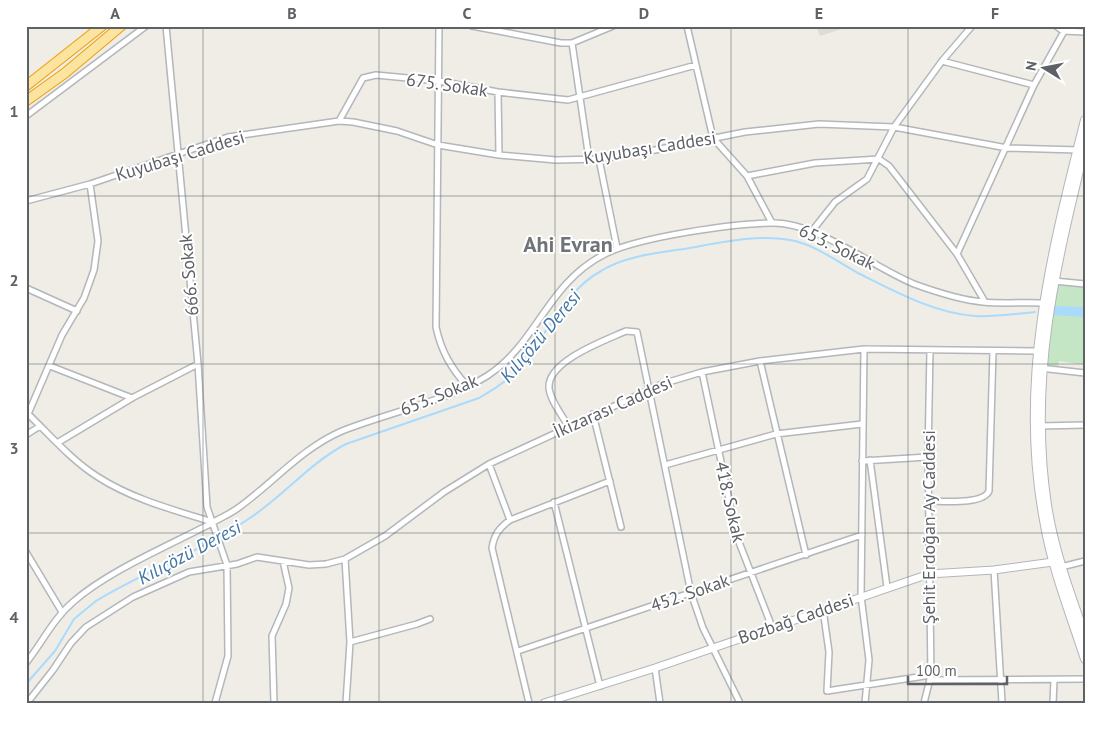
<svg xmlns="http://www.w3.org/2000/svg" width="1111" height="729" viewBox="0 0 1111 729" font-family="'PT Sans',sans-serif">
<style>
.education{fill:#dfdcd4}
.green{fill:#c5e6c4}
.water{fill:#aadbfc}
.lines{fill:none;stroke-linecap:round;stroke-linejoin:round}
.stream{stroke:#aadbfc;stroke-width:2}
.minor-casing{stroke:#b3b7ba;stroke-width:8}
.tertiary-casing{stroke:#b3b7ba;stroke-width:9}
.secondary-casing{stroke:#b3b6ba;stroke-width:10}
.trunk-casing{stroke:#ee9e08;stroke-width:11}
.minor{stroke:#fff;stroke-width:5}
.tertiary{stroke:#fff;stroke-width:7}
.secondary{stroke:#fff;stroke-width:8}
.trunk{stroke:#fae4a0;stroke-width:9}
.grid{fill:none;stroke:#5e6266;stroke-width:1;stroke-opacity:0.55}
.labels{text-anchor:middle;stroke-width:4;stroke-linejoin:round;paint-order:stroke}
.street-label{font-size:18px;fill:#5e6266;stroke:#fff}
.water-label{font-size:19px;font-style:italic;fill:#4376a6;stroke:#fff}
.district-label{font-size:22px;font-weight:bold;fill:#6f7478;stroke:#fff}
.neatline{fill:none;stroke:#5e6266;stroke-width:2}
.grid-label{font-size:16px;text-anchor:middle;font-weight:bold;fill:#5e6266}
</style>
<rect width="100%" height="100%" fill="#efede6"/>
<path class="education" d="M816 26H851L820 36Z"/>
<path class="green" d="M1055 285 1085 286V365L1059 361 1058 366 1046 365Z"/>
<path class="water" d="M1053 306 1085 307V317L1051 315Z"/>
<g class="lines">
<path class="stream" d="M26 684 55 651 74 619 96 601C145 571 200 552 247 520 283 497 308 464 346 444L479 398C491 391 503 384 513 374 544 343 561 293 601 271 625 256 657 253 684 249 719 243 755 234 790 240 814 244 836 261 858 273 894 291 934 313 975 316 994 317 1016 314 1035 312"/>
<g class="minor-casing">
<path id="minor" d="M166 26 198 364 207 507 227 565 228 656 215 703
M439 26 436 327C441 351 451 368 467 386
M472 26 561 43H572L613 26
M687 26 713 138 747 176 772 223
M1056 26 1063 31 1085 32
M572 43 589 159
M942 61 1034 85
M498 92 499 155
M26 116 146 26
M339 121 363 78 376 75 439 81 498 92 568 100 696 65
M599 159 617 248
M879 159 889 166 957 254 985 302
M747 176 815 163 879 159
M26 201 90 184 228 137 339 121 353 122 397 131 438 145 499 155 556 160 599 159 655 150 745 132 819 124 894 127 1007 148 1079 150
M812 231 835 202 867 179 894 127 942 61 972 26
M957 254 1034 85 1067 26
M1054 281 1085 284
M26 288 77 311
M864 349 861 596 869 660 865 703
M760 361 806 555
M50 366 132 398
M1040 368 1085 373
M702 372 737 537 772 627
M27 413C50 435 71 460 98 477 132 499 174 510 212 522
M28 414 62 335 84 298 94 270 98 241 90 184
M593 414 621 527
M568 426C562 415 550 400 549 388 547 361 606 340 626 331L637 332 691 593 703 628 740 703
M1040 426 1085 425
M26 435 40 426
M57 443 132 398 198 364
M870 460 887 587
M862 461 928 457
M489 464 510 520
M665 465 776 434 862 424
M929 501C943 501 983 505 989 491L993 351
M554 502 600 686
M26 552 62 612
M345 559 350 642 346 703
M1061 567 1085 561
M994 570 1002 703
M823 609 829 652 827 691 931 675
M350 642 417 624 430 619
M518 651 862 535
M26 663C42 643 53 619 73 602 108 571 170 545 212 523 220 518 230 514 238 508 273 483 302 448 342 431 387 413 447 401 487 376 537 344 547 283 605 254 639 237 735 223 774 223 817 223 873 267 914 284 936 292 960 300 983 302 1003 304 1023 302 1042 303
M655 668 660 703
M930 680 1085 679
M27 703 53 670 71 643 86 627 133 597 189 572 237 564 257 557 309 565 326 564 345 559 385 536 444 492 489 464 662 384 702 372 760 361 864 349 1036 351
M274 703 272 636 286 604 289 588 283 561
M529 703 492 548C494 535 499 528 510 520L610 481
M924 703 931 675 928 457 930 350
M1053 703 1054 680"/>
</g>
<g class="tertiary-casing">
<path id="tertiary" d="M544 703 655 668 929 574 994 570 1053 562"/>
</g>
<g class="secondary-casing">
<path id="secondary" d="M1085 120C1051 254 1018 382 1044 520 1052 568 1070 613 1085 659
M1085 146C1055 269 1028 378 1047 505 1054 551 1070 593 1085 636"/>
</g>
<g class="trunk-casing">
<path id="trunk" d="M26 86 102 26
M26 101 65 73 121 26"/>
</g>
<use href="#minor" class="minor"/>
<use href="#tertiary" class="tertiary"/>
<use href="#secondary" class="secondary"/>
<use href="#trunk" class="trunk"/>
</g>
<path class="grid" d="M203 26V703M379 26V703M555 26V703M731 26V703M908 26V703M26 196H1085M26 364H1085M26 533H1085"/>
<g class="labels">
<g class="street-label">
<text transform="translate(447 85) rotate(8)" y="6">675. Sokak</text>
<text transform="translate(650 148) rotate(-9)" y="6">Kuyubaşı Caddesi</text>
<text transform="translate(180 156) rotate(-17)" y="6">Kuyubaşı Caddesi</text>
<text transform="translate(837 247) rotate(26)" y="6">653. Sokak</text>
<text transform="translate(189 275) rotate(-95)" y="6">666. Sokak</text>
<text transform="translate(439 395) rotate(-22)" y="6">653. Sokak</text>
<text transform="translate(613 407) rotate(-24)" y="6">İkizarası Caddesi</text>
<text transform="translate(730 502) rotate(77)" y="6">418. Sokak</text>
<text transform="translate(929 527) rotate(-90)" y="6">Şehit Erdoğan Ay Caddesi</text>
<text transform="translate(690 593) rotate(-19)" y="6">452. Sokak</text>
<text transform="translate(796 619) rotate(-19)" y="6">Bozbağ Caddesi</text>
</g>
<g class="water-label">
<text transform="translate(540 336) rotate(-50)" y="7">Kılıçözü Deresi</text>
<text transform="translate(189 552) rotate(-28)" y="7">Kılıçözü Deresi</text>
</g>
<g class="district-label">
<text x="568" y="252">Ahi Evran</text>
</g>
</g>
<rect width="1111" height="729" fill="none" stroke="#ffffff" stroke-width="55"/>
<g transform="translate(1044 68) rotate(280)" stroke="#ffffff" stroke-width="4" paint-order="stroke">
<path d="M0-4L9 19L0 12L-9 19Z" fill="#5e6266"/>
<text y="-8" font-size="14" font-weight="bold" text-anchor="middle" fill="#5e6266">N</text>
</g>
<path d="M908 676v8h99v-8" fill="none" stroke="#5e6266" stroke-width="2.5"/>
<text x="916" y="676" font-size="15" fill="#5e6266" stroke="#ffffff" stroke-width="4" paint-order="stroke">100 m</text>
<rect x="28" y="28" width="1056" height="674" class="neatline"/>
<g class="grid-label">
<text x="115" y="19">A</text>
<text x="292" y="19">B</text>
<text x="467" y="19">C</text>
<text x="644" y="19">D</text>
<text x="819" y="19">E</text>
<text x="995" y="19">F</text>
<text x="14" y="117">1</text>
<text x="14" y="286">2</text>
<text x="14" y="454">3</text>
<text x="14" y="623">4</text>
</g>
</svg>
